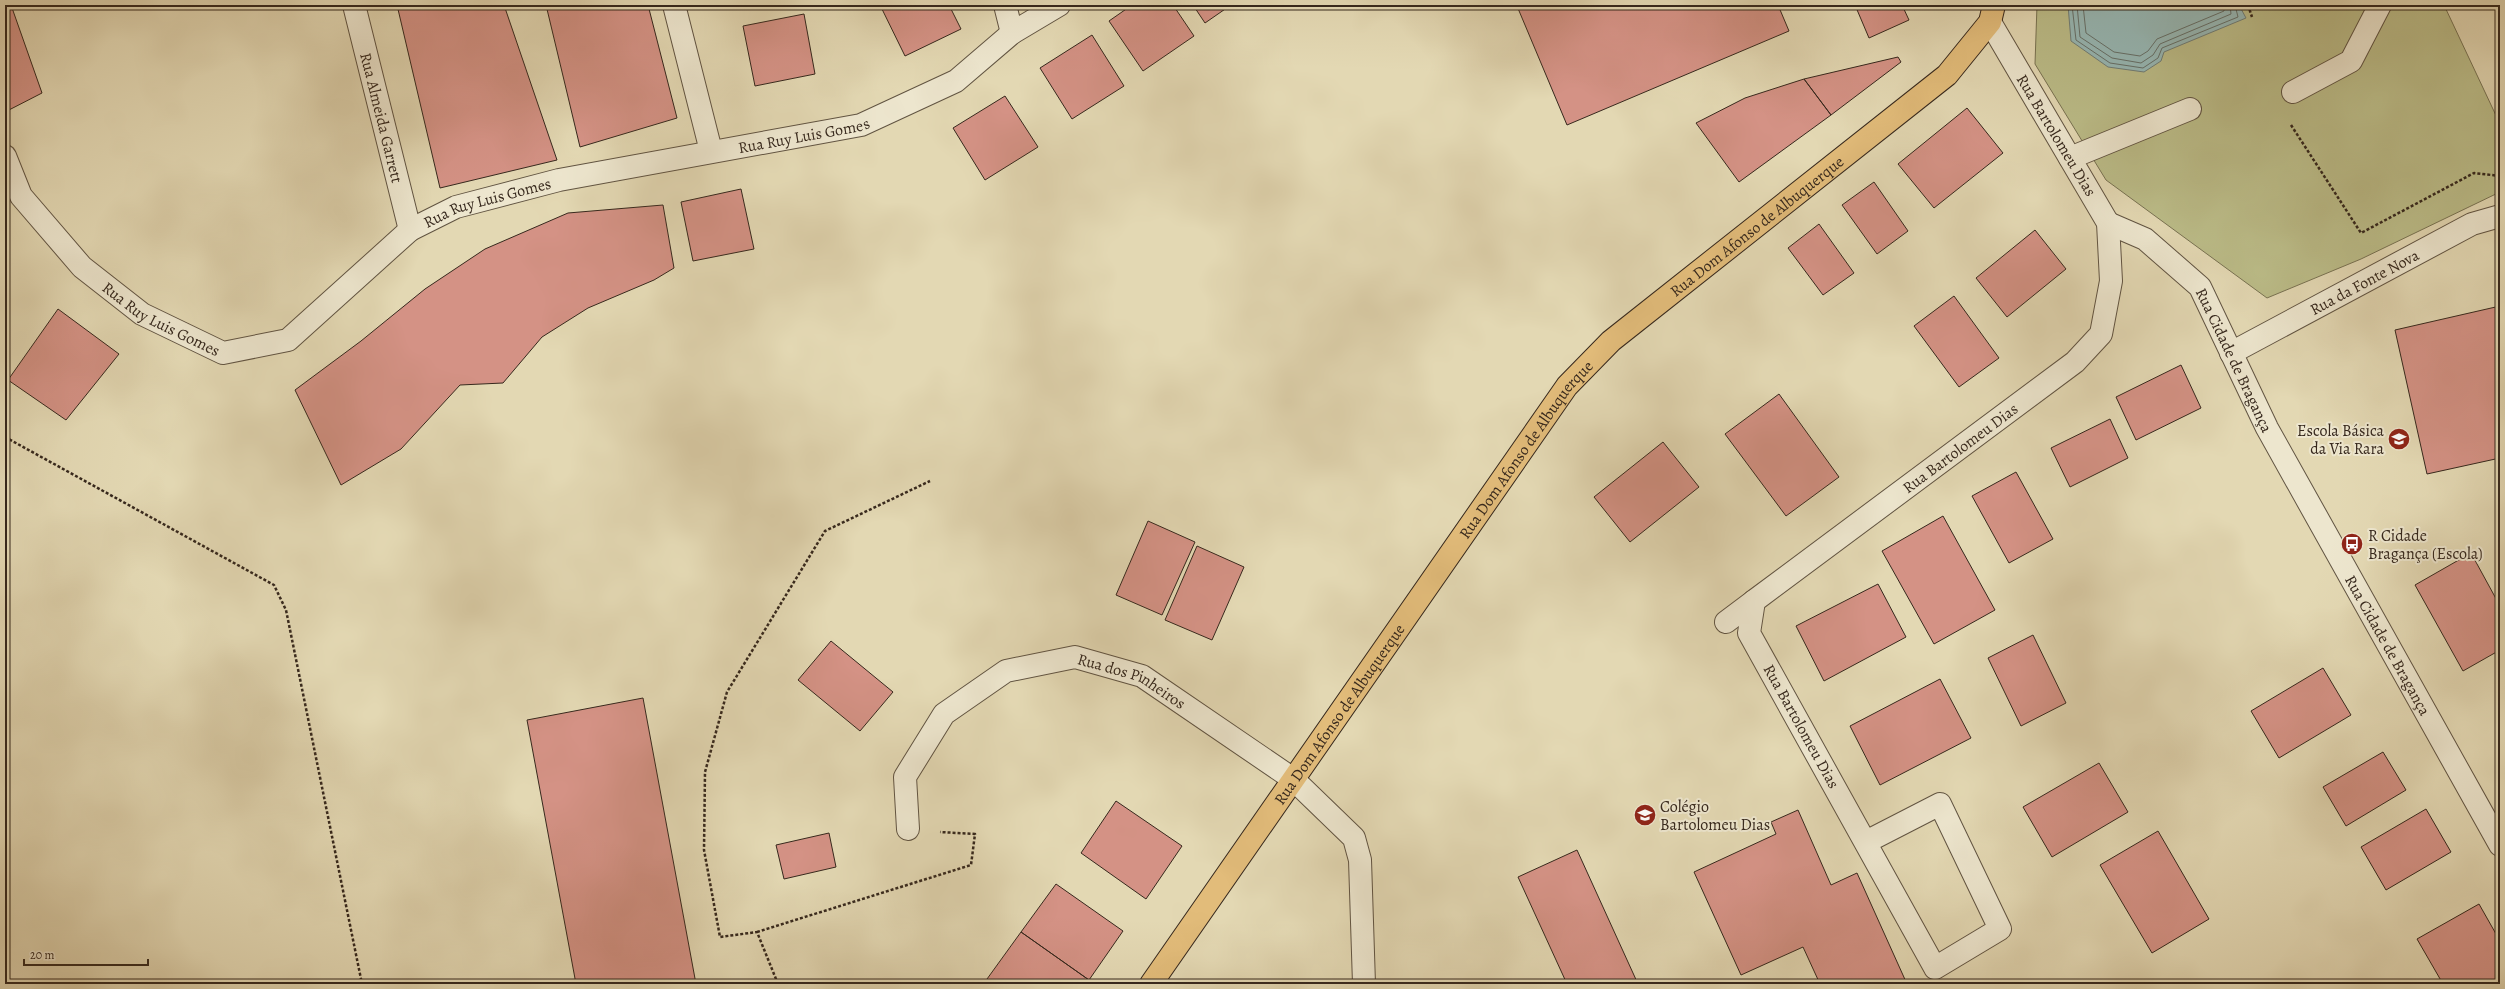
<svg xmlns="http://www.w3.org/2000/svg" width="2505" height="989" viewBox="0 0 2505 989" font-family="Alegreya,serif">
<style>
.green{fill:#bbbc88;stroke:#787252}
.water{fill:#97b8b5;stroke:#707e78}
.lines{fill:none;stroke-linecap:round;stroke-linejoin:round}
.shore{stroke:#667069;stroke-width:1}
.building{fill:#d49285;stroke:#36281d}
.minor-casing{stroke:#615442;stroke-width:24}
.major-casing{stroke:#36281d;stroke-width:24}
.path{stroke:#36281d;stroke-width:2.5;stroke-dasharray:3 2;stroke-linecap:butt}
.minor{stroke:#ede6ce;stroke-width:22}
.major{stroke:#e2bc7a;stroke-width:22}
.labels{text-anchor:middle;stroke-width:4;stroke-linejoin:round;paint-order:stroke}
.street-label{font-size:16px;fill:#36281d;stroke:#ede6ce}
.poi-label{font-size:16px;fill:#36281d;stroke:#ede6ce;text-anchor:start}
</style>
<rect width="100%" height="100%" fill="#e3d8b3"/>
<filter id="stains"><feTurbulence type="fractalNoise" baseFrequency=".005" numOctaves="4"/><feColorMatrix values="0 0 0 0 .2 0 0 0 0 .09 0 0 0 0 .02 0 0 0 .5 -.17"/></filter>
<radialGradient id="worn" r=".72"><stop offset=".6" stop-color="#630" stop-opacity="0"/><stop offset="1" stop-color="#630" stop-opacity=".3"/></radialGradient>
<path class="green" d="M2037 5H2444L2500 124V192L2361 259 2267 298 2106 180 2035 64Z"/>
<path class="water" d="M2068 5H2239L2246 18 2164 52 2161 61 2144 72 2108 67 2071 41Z"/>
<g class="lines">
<path class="shore" d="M2072 5 2076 40 2110 63 2143 68 2158 58 2162 48 2238 17 2235 5
M2077 5 2080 37 2112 58 2141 63 2153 55 2160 44 2231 14 2230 5
M2083 5 2086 33 2114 52 2140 56 2148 51 2157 39 2224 11V5"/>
</g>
<path class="building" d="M5 5H11L42 93 5 112Z
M397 5H504L557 160 440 188Z
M546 5H648L677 118 580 147Z
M880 5H949L961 29 905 56Z
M1132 5H1173L1194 36 1143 71 1109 21Z
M1193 5H1231L1205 23Z
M1520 5H1778L1789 31 1567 125 1517 6Z
M1855 5H1902L1909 20 1869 38Z
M804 14 815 74 755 86 743 26Z
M1092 35 1124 86 1072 119 1040 68Z
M1898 57 1901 62 1831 115 1804 79Z
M1804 79 1831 115 1739 182 1696 123 1745 98Z
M1005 96 1038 147 985 180 953 128Z
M1967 108 2003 153 1934 208 1898 164Z
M1874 182 1908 231 1877 254 1842 205Z
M741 189 754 249 693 261 681 202Z
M663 205 674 268 654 280 588 308 542 337 503 383 460 385 401 449 341 485 295 390 361 341 425 289 485 249 568 213Z
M1819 224 1854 273 1823 295 1788 248Z
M2035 230 2066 269 2007 317 1976 278Z
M1954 296 1999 358 1959 387 1914 326Z
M2500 306V458L2427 474 2395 330Z
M58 309 119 354 66 420 8 380Z
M2181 365 2201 408 2136 440 2116 397Z
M1779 394 1839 477 1786 516 1725 434Z
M2110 419 2128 458 2070 487 2051 448Z
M1663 442 1699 487 1630 542 1594 497Z
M2016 472 2053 539 2009 563 1972 496Z
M1943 516 1995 610 1934 644 1882 551Z
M1148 521 1195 542 1162 615 1116 595Z
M1197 546 1244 567 1212 640 1165 620Z
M2471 553 2500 606V650L2463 671 2415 585Z
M1878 584 1906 637 1824 681 1796 626Z
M2033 635 2066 703 2021 726 1988 658Z
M831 641 893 692 860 731 798 680Z
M2323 668 2351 715 2279 758 2251 711Z
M1940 679 1971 738 1880 785 1850 726Z
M643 698 696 984H576L527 720Z
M2383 752 2406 790 2346 826 2323 787Z
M2099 763 2128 812 2052 857 2023 807Z
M1116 801 1182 846 1146 899 1081 853Z
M2426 809 2451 852 2386 890 2361 847Z
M1798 810 1831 885 1857 873 1907 984H1820L1803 947 1741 975 1694 872 1776 834 1771 822Z
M2158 831 2209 919 2152 953 2100 865Z
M829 833 836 867 784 879 776 845Z
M1577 850 1638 984H1567L1518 877Z
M1056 884 1123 931 1089 980 1021 932Z
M2479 904 2500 941V984H2443L2417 939Z
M1021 932 1089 980 1086 984H994L987 979Z"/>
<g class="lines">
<g class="minor-casing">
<g id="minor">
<path id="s1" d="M354 5 410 230"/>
<path d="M674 5 711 151"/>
<path d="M1005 5 1012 33"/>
<path d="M2293 92 2351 61 2380 5"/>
<path id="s2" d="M5 156 21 196 82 267 142 314 223 353 288 340 410 230 456 207 559 180 861 125 956 81 1012 33 1059 5"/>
<path d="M2070 158 2190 109"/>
<path id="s3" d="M2108 223 2145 239 2200 287 2267 428 2500 845"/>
<path id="s4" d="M2231 353 2472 224 2500 216"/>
<path d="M1726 622 1754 601"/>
<path id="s5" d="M908 829 905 777 944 714 1006 671 1075 657 1142 676 1293 779 1354 838 1360 860 1364 984"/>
<path id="s6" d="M1866 842 1940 804 2000 929 1935 968 1749 633 1754 601 2075 362 2101 334 2111 281 2108 223 1990 22"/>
</g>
</g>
<g class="major-casing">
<g id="major">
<path id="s7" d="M1151 984 1567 386 1611 341 1947 75 1990 22 1994 5"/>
</g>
</g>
<path class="path" d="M2248 5 2252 17
M2291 125 2361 233 2474 173 2500 176
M5 437 274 585 286 610 362 984
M757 932 971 865 975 834 940 832
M778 984 757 932 720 937 704 850 705 772 727 692 825 531 930 481"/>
<use href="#minor" class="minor"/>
<use href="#major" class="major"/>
</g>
<defs>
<g id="school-disc" transform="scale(1.15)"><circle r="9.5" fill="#8f2418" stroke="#ede6ce"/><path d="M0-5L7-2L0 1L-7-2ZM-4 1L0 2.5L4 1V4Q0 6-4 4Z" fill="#fff"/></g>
<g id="bus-disc" transform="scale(1.15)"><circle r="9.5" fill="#8f2418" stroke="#ede6ce"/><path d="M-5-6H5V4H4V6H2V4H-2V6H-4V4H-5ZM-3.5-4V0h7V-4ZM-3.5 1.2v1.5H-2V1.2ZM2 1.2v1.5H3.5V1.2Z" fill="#fff"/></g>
</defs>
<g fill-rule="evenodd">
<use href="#school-disc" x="2399" y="439"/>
<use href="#bus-disc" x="2352" y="544"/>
<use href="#school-disc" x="1645" y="815"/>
</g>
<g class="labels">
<g class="street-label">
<text dy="6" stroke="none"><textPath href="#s1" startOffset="116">Rua Almeida Garrett</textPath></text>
<text dy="6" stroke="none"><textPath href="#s2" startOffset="940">Rua Ruy Luis Gomes</textPath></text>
<text transform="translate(2057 135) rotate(59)" y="6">Rua Bartolomeu Dias</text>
<text dy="6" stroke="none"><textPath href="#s2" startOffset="616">Rua Ruy Luis Gomes</textPath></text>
<text dy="6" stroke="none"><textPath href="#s7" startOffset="977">Rua Dom Afonso de Albuquerque</textPath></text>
<text dy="6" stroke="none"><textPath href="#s4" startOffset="151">Rua da Fonte Nova</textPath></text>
<text dy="6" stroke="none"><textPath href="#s2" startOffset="232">Rua Ruy Luis Gomes</textPath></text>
<text dy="6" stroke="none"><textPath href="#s3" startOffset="194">Rua Cidade de Bragança</textPath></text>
<text dy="6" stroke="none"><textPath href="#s6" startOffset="970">Rua Bartolomeu Dias</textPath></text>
<text dy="6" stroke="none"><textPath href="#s7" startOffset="653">Rua Dom Afonso de Albuquerque</textPath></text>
<text dy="6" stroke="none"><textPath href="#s3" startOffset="518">Rua Cidade de Bragança</textPath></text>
<text dy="6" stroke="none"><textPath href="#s5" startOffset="334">Rua dos Pinheiros</textPath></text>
<text dy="6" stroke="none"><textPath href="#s7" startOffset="329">Rua Dom Afonso de Albuquerque</textPath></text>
<text transform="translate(1802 726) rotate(61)" y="6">Rua Bartolomeu Dias</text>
</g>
<g class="poi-label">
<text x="2384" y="436" text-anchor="end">Escola Básica<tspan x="2384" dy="18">da Via Rara</tspan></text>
<text x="2368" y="541">R Cidade<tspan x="2368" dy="18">Bragança (Escola)</tspan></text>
<text x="1660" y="812">Colégio<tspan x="1660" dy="18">Bartolomeu Dias</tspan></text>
</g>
</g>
<rect width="2505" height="989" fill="none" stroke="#e3d8b3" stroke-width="20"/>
<rect x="6" y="6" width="2493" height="977" fill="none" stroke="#36281d" stroke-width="2"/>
<rect x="10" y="10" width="2485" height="969" fill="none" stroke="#36281d"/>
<path d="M24 959v6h124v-6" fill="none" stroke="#36281d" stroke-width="2"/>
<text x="30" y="959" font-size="12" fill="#36281d" stroke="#ede6ce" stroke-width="3" paint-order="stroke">20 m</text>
<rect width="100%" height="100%" filter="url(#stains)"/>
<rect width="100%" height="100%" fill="url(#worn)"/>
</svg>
